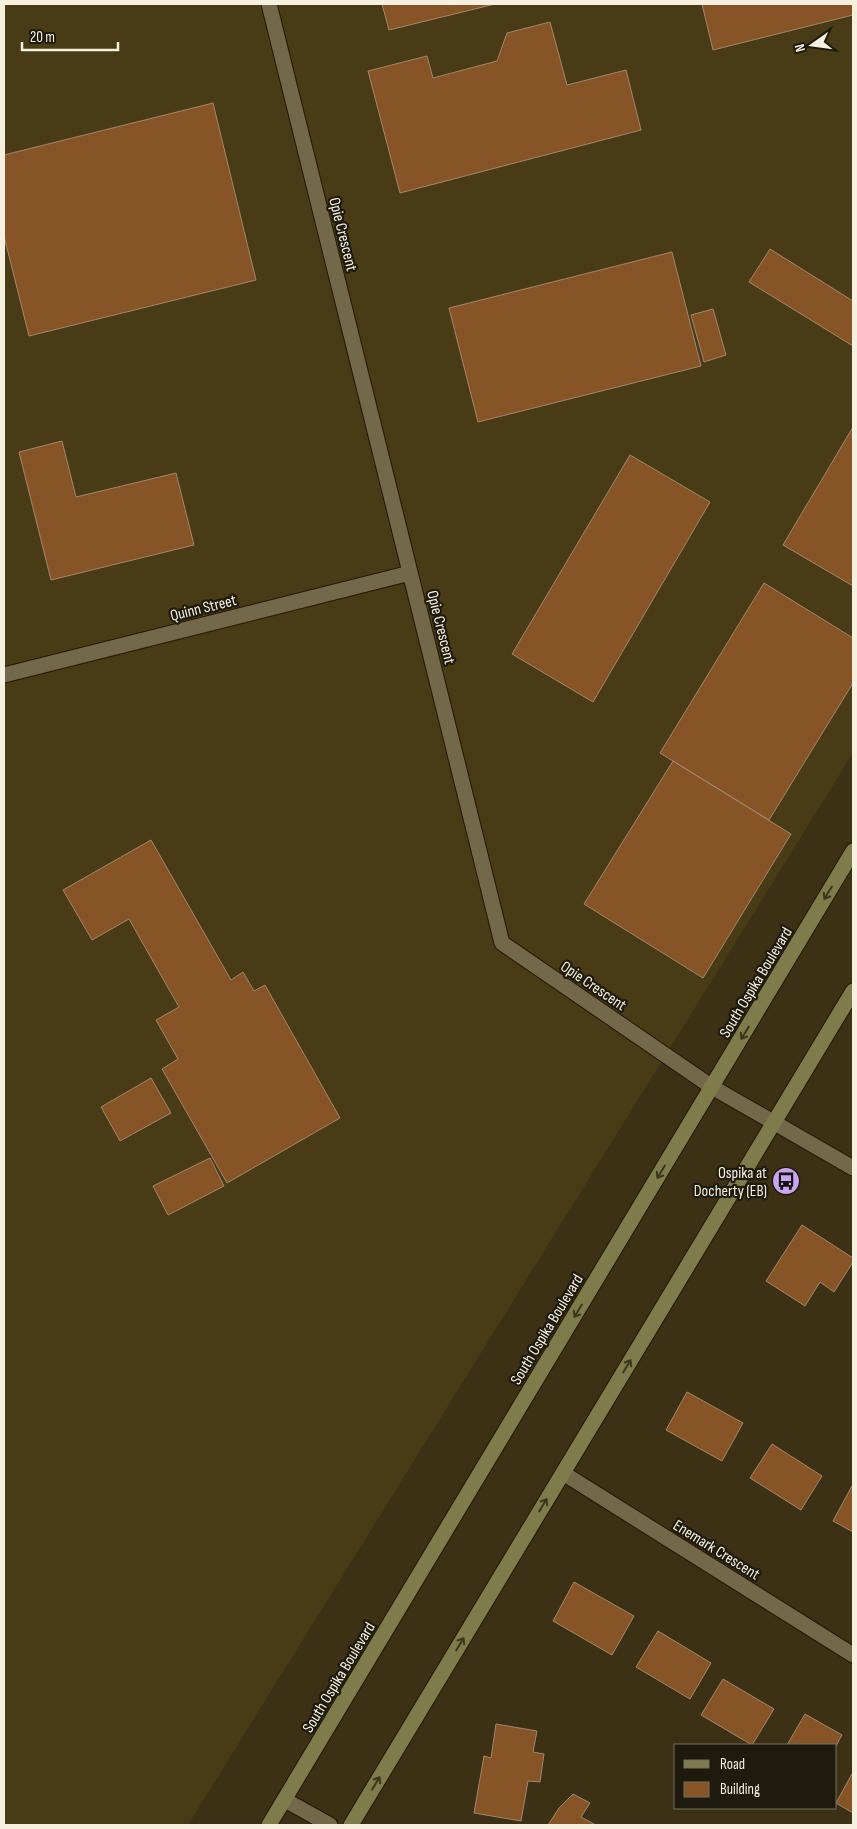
<svg xmlns="http://www.w3.org/2000/svg" width="857" height="1829" viewBox="0 0 857 1829" font-family="'Sofia Sans Condensed',sans-serif">
<style>
.built{fill:#483b15}
.building{fill:#865425;stroke:#a28770}
.lines{fill:none;stroke-linecap:round;stroke-linejoin:round}
.street-casing{stroke:#231900;stroke-width:17}
.secondary-casing{stroke:#231900;stroke-width:17}
.street{stroke:#736849;stroke-width:15}
.secondary{stroke:#7e7c4a;stroke-width:15}
.oneway{stroke:#3b371f}
.labels{text-anchor:middle;stroke-width:4.5;stroke-linejoin:round;paint-order:stroke}
.street-label{font-size:16px;fill:#f6f0df;stroke:#1e1a0d}
.poi-label{font-size:16px;fill:#f6f0df;stroke:#1e1a0d;text-anchor:end}
</style>
<rect width="100%" height="100%" fill="#3c3114"/>
<path class="built" d="M4 4H853V753L188 1825H4Z"/>
<path class="building" d="M382 4H495L389 30Z
M702 4H853V15L713 50Z
M550 22 567 85 626 70 641 130 400 193 368 71 427 56 433 78 497 61 507 33Z
M213 103 256 280 29 336 4 236V155Z
M770 249 853 301V346L749 282Z
M672 252 701 366 478 422 449 308Z
M713 309 726 355 704 362 691 315Z
M853 427V586L783 545Z
M62 441 76 497 176 473 194 545 51 580 19 452Z
M630 455 710 502 593 702 512 654Z
M764 583 853 638V683L769 820 660 753Z
M673 761 791 834 703 978 584 904Z
M151 840 231 980 243 972 254 991 265 985 340 1118 227 1183 162 1069 178 1059 156 1020 179 1007 129 919 92 940 63 890Z
M151 1078 171 1113 120 1141 101 1107Z
M210 1158 224 1186 168 1215 153 1186Z
M802 1225 853 1258V1262L834 1292 820 1282 805 1306 766 1281Z
M687 1392 743 1423 722 1461 666 1430Z
M772 1444 822 1476 801 1510 750 1478Z
M853 1484V1532L833 1521Z
M574 1582 634 1616 612 1655 553 1621Z
M658 1631 711 1663 690 1699 636 1667Z
M723 1679 774 1709 752 1745 701 1715Z
M805 1714 842 1735 836 1746 787 1745Z
M496 1724 537 1731 533 1752 544 1754 540 1782 528 1781 521 1821 474 1813 484 1756 491 1758Z
M853 1772V1813L836 1803Z
M573 1794 590 1803 581 1817 596 1825H548L559 1808Z"/>
<g class="lines">
<g class="street-casing">
<path id="street" d="M269 4 502 943 712 1087 853 1168
M4 675 410 573
M563 1473 853 1655
M285 1800 330 1825"/>
</g>
<g class="secondary-casing">
<path id="secondary" d="M269 1825 853 851
M351 1825 853 991"/>
</g>
<use href="#street" class="street"/>
<use href="#secondary" class="secondary"/>
</g>
<defs><path id="oneway-shaft" d="M-6 0H5M1.5-3L5.5 0L1.5 3" fill="none" stroke-width="1.6" stroke-linecap="round" stroke-linejoin="round" transform="scale(1.25)"/></defs>
<g class="oneway">
<use href="#oneway-shaft" transform="translate(828 893) rotate(121)"/>
<use href="#oneway-shaft" transform="translate(745 1033) rotate(121)"/>
<use href="#oneway-shaft" transform="translate(661 1172) rotate(121)"/>
<use href="#oneway-shaft" transform="translate(578 1311) rotate(121)"/>
<use href="#oneway-shaft" transform="translate(627 1366) rotate(-59)"/>
<use href="#oneway-shaft" transform="translate(543 1505) rotate(-59)"/>
<use href="#oneway-shaft" transform="translate(460 1644) rotate(-59)"/>
<use href="#oneway-shaft" transform="translate(376 1783) rotate(-59)"/>
</g>
<defs>
<g id="bus-disc" transform="scale(1.4375)"><circle r="9.5" fill="#c9a5ee" stroke="#1e1a0d"/><path d="M-5-6H5V4H4V6H2V4H-2V6H-4V4H-5ZM-3.5-4V0h7V-4ZM-3.5 1.2v1.5H-2V1.2ZM2 1.2v1.5H3.5V1.2Z" fill="#111"/></g>
</defs>
<g fill-rule="evenodd">
<use href="#bus-disc" x="786" y="1181"/>
</g>
<g class="labels">
<g class="street-label">
<text transform="translate(344 234) rotate(76)" y="6">Opie Crescent</text>
<text transform="translate(203 607) rotate(-14)" y="6">Quinn Street</text>
<text transform="translate(442 627) rotate(76)" y="6">Opie Crescent</text>
<text transform="translate(755 982) rotate(-59)" y="6">South Ospika Boulevard</text>
<text transform="translate(594 985) rotate(34)" y="6">Opie Crescent</text>
<text transform="translate(546 1329) rotate(-59)" y="6">South Ospika Boulevard</text>
<text transform="translate(717 1549) rotate(32)" y="6">Enemark Crescent</text>
<text transform="translate(338 1677) rotate(-59)" y="6">South Ospika Boulevard</text>
</g>
<g class="poi-label">
<text x="767" y="1178">Ospika at<tspan x="767" dy="18">Docherty (EB)</tspan></text>
</g>
</g>
<rect width="857" height="1829" fill="none" stroke="#f6f0df" stroke-width="10"/>
<rect x="674" y="1744" width="162" height="65" fill="#1e1a0d" stroke="#747061"/>
<rect x="684" y="1760" width="25" height="8" fill="#7e7c4a" stroke="#747061"/>
<text x="720" y="1769" font-size="15" fill="#f6f0df">Road</text>
<rect x="684" y="1782" width="25" height="15" fill="#865425" stroke="#747061"/>
<text x="720" y="1794" font-size="15" fill="#f6f0df">Building</text>
<g transform="translate(812 45) rotate(256)" stroke="#1e1a0d" stroke-width="4" paint-order="stroke">
<path d="M0-4L9 19L0 12L-9 19Z" fill="#f6f0df"/>
<text y="-8" font-size="14" font-weight="bold" text-anchor="middle" fill="#f6f0df">N</text>
</g>
<path d="M22 42v8h96v-8" fill="none" stroke="#f6f0df" stroke-width="2.5"/>
<text x="30" y="42" font-size="15" fill="#f6f0df" stroke="#1e1a0d" stroke-width="4" paint-order="stroke">20 m</text>
</svg>
